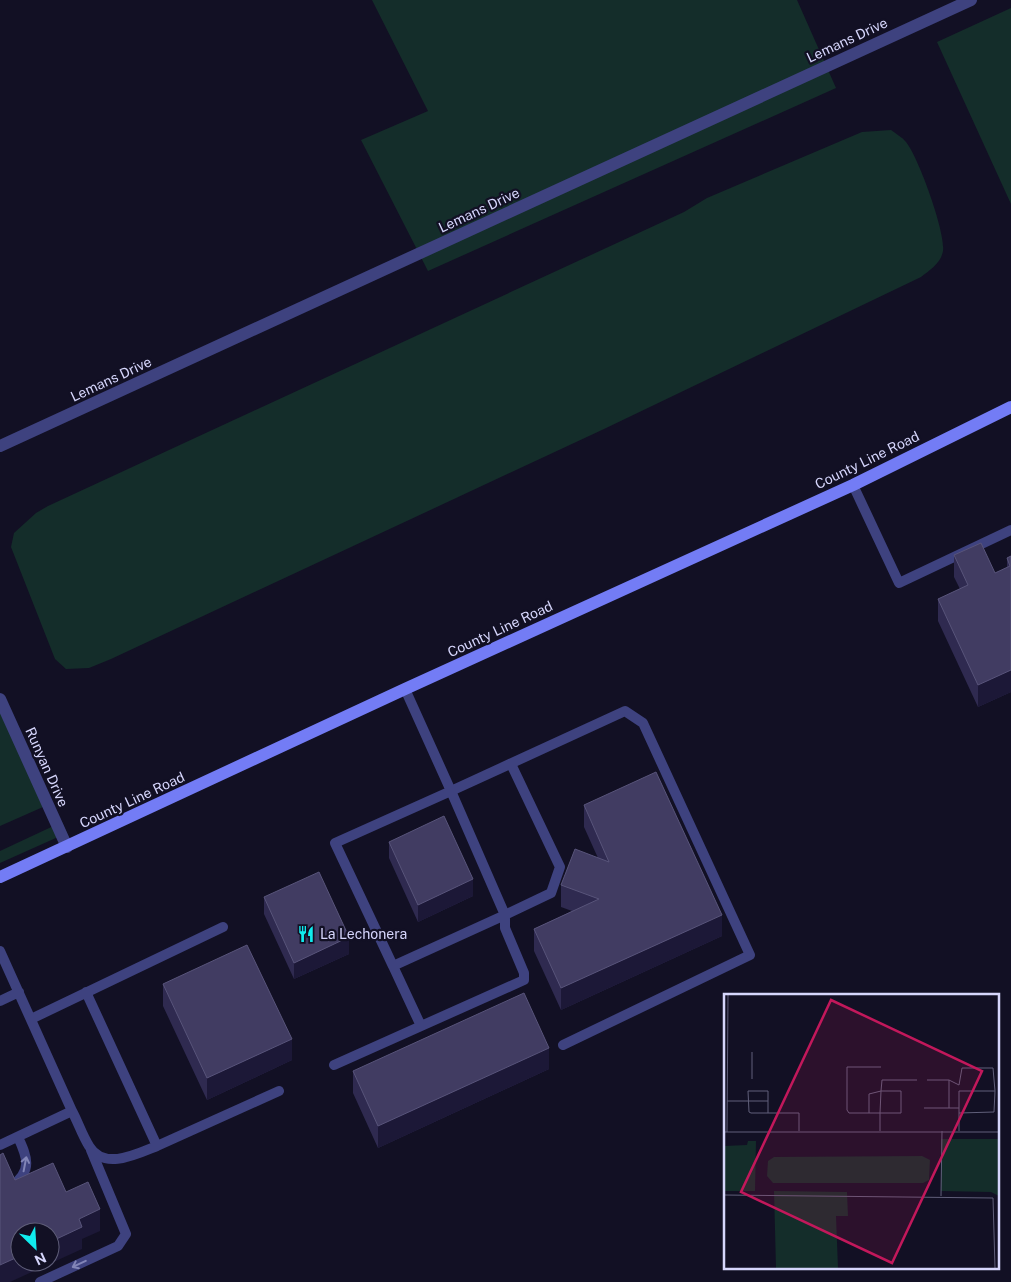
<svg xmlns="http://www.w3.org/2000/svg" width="1011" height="1282" viewBox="0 0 1011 1282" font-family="'Public Sans',sans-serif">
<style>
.green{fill:#142d2a}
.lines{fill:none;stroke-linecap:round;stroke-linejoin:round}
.service{stroke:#3e427f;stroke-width:10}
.minor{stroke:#3e427f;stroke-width:12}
.secondary{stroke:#737cf5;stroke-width:12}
.wall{fill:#2f2a50}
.shaded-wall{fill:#1c1837}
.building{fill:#413c62;stroke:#58547a}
.oneway{stroke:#8285b7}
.labels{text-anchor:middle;stroke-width:4.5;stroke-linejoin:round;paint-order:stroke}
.street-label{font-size:14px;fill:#d6d6fc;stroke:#121024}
.poi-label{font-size:14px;fill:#d6d6fc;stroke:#121024;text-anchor:start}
.inset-road{fill:none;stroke:#605f7a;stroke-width:1}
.view{fill:#c2185b;fill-opacity:0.15;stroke:#c2185b;stroke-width:2.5}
.inset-edge{fill:none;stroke:#d6d6fc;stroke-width:2.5}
</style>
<rect width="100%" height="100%" fill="#121024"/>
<path class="green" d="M372 0H797L836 88 428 271 361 140 428 111Z
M1011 8V204L937 42Z
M891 130C896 134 902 137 906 142 918 156 946 233 943 251 941 263 930 270 921 277L604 429 111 659 89 668 66 669 55 659 11 547 14 533 36 513 48 506 684 212 707 198 862 132Z
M0 694 52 803 0 826Z
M62 822 67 833 0 863V851Z"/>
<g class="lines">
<path class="service" d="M853 485 899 583 1011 530
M405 689 451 791 625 711 643 723 750 955 563 1045
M0 951 72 1111 0 1145
M393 966 421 1026
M0 1001 19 992
M31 1019 223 927
M334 1065 524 980V973L505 928V915L393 966 335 843 451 791 505 915 551 893 560 867 511 764
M72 1111C78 1122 82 1135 89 1146 104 1171 137 1154 157 1146L86 992
M157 1146 279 1091
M12 1186C33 1170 27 1157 18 1137
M40 1282 118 1246 126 1234 91 1150"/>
<path class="minor" d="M0 446 971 0
M0 699 67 847"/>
<path class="secondary" d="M0 877 405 689 853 485 1011 407"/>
</g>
<path class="wall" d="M954 555 995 573 1007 568V558L1011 556V692L978 707 938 621V599L960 589 954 577Z
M584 805 722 936 561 1010 534 951V929L572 911 561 907V885L598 858 584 827Z
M389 842 473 896 418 922 389 858Z
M264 897 349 954 294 979 264 914Z
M163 984 292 1060 207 1100 163 1006Z
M549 1069 378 1148 353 1093V1071Z"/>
<path class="shaded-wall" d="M1011 670V692L978 707V685Z
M473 879V896L418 922V905Z
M722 915V936L561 1010V988Z
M349 937V954L294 979V963Z
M292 1039V1060L207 1100V1078Z
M549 1048V1069L378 1148V1126Z
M100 1209V1231L82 1239V1249L10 1282H0V1265L20 1256V1262H50V1242L79 1219Z"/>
<path class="building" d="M981 543 995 573 1010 566 1007 558 1011 556V670L978 685 938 599 968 585 954 555Z
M656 772 722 915 561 988 534 929 599 899 561 885 575 849 609 862 584 805Z
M444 816 473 879 418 905 389 842Z
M319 872 349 937 294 963 264 897Z
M247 945 292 1039 207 1078 163 984Z
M524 993 549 1048 378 1126 353 1071Z
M3 1153 15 1180 53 1163 66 1192 88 1182 100 1209 79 1219 82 1227 50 1242V1232H20V1256L0 1265V1155Z"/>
<defs><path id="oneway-shaft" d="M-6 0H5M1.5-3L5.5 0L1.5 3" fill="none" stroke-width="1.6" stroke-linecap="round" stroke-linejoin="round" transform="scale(1.25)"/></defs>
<g class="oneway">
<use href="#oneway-shaft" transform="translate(25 1164) rotate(-79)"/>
<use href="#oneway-shaft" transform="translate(79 1264) rotate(155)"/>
</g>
<defs>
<g id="restaurant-bare" transform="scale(1.35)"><path d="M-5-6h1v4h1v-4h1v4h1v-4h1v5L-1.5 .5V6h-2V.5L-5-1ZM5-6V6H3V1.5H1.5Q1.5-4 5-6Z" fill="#10ecee" stroke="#121024" stroke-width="2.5" paint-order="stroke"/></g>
</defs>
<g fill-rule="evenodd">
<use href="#restaurant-bare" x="306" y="934"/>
</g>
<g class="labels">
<g class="street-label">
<text transform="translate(847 40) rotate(-25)" y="5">Lemans Drive</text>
<text transform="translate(479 210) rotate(-25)" y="5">Lemans Drive</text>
<text transform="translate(111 379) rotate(-25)" y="5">Lemans Drive</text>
<text transform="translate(867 460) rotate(-26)" y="5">County Line Road</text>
<text transform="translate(500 629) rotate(-25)" y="5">County Line Road</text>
<text transform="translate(47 767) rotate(66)" y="5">Runyan Drive</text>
<text transform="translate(132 800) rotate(-25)" y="5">County Line Road</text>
</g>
<g class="poi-label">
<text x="320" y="939">La Lechonera</text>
</g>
</g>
<g transform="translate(724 994)">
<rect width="275" height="275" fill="#121024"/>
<path d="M217 145H275V202L267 198 217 197ZM24 147H32L31 197H0V152L23 151ZM198 162 206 166 205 186 199 189H49L43 182 44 167 50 163ZM50 197 123 198 124 222H112L114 274H52Z" fill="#142d2a"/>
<path class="inset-road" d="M28 58V85M203 86H225M235 91 238 74H269L271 97M3 107H44M200 114H235M225 114V86L235 91M44 119V97H24L25 118 27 119H75V137M145 119V100L157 97 156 119H177V97H157L158 86H193M156 137V119H125L123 116V73H157M235 137V97H271L270 118 235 119M0 138H275M3 138 4 1M0 201 269 204 271 274M217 202 218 137"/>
<path class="view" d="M107 6 258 77 168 269 17 198Z"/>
<rect width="275" height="275" class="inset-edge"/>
</g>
<g transform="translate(35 1247) rotate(155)"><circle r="24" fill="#121024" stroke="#605f7a"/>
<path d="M0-4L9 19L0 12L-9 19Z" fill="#10ecee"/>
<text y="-8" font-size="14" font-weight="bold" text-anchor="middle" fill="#d6d6fc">N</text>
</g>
</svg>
